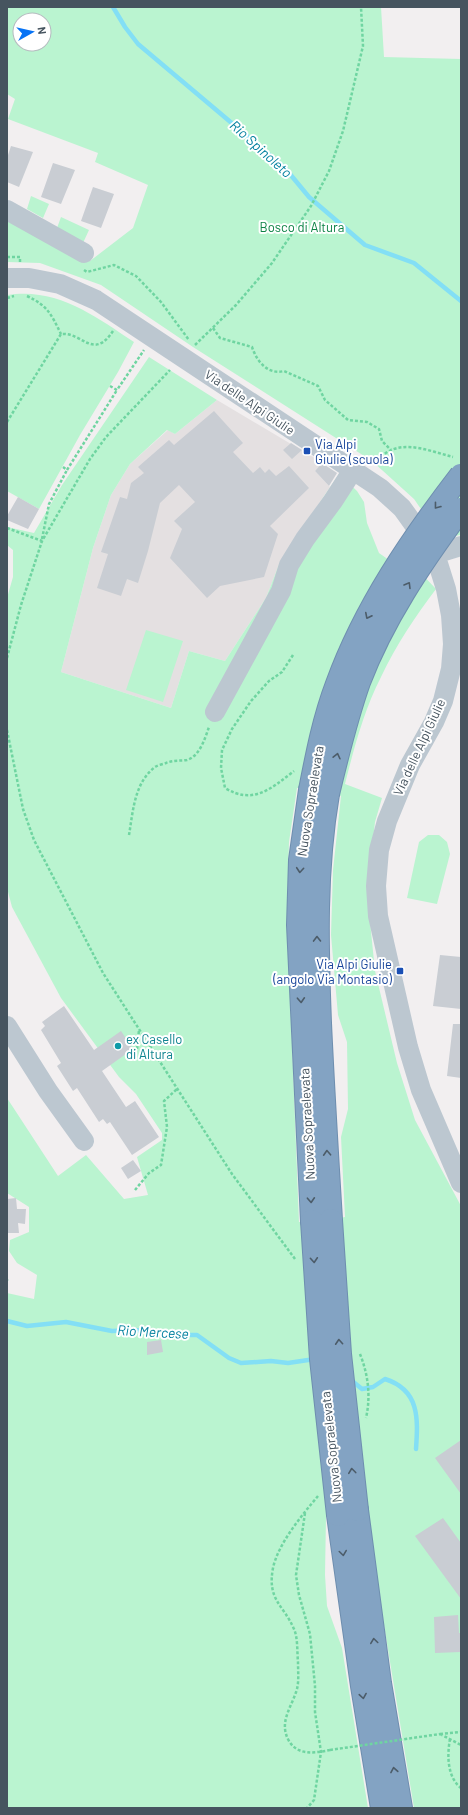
<svg xmlns="http://www.w3.org/2000/svg" width="468" height="1815" viewBox="0 0 468 1815" font-family="Barlow,sans-serif">
<style>
.education{fill:#e4e0e1}
.green{fill:#baf4d0;fill-rule:evenodd}
.lines{fill:none;stroke-linecap:round;stroke-linejoin:round}
.stream{stroke:#83dff5;stroke-width:4.5}
.building{fill:#c9cdd3}
.highway-casing{stroke:#6e8eaf;stroke-width:24}
.path{stroke:#6fd5a1;stroke-width:2.5;stroke-dasharray:3 2;stroke-linecap:butt}
.minor{stroke:#bcc7d0;stroke-width:20}
.highway{stroke:#83a3c3;stroke-width:22}
.highway-bridge-casing{stroke:#6e8eaf;stroke-width:24;stroke-linecap:butt}
.path-bridge{stroke:#6fd5a1;stroke-width:2.5;stroke-dasharray:3 2;stroke-linecap:butt}
.highway-bridge{stroke:#83a3c3;stroke-width:22}
.oneway{stroke:#4c5c69}
.transit-dot{fill:#1a4fb4;stroke:#fff;stroke-width:1.5}
.culture-dot{fill:#0f9aa8;stroke:#fff;stroke-width:1.5}
.labels{text-anchor:middle;stroke-width:4;stroke-linejoin:round;paint-order:stroke}
.park-label{font-size:13px;fill:#0e8346;stroke:#fff}
.street-label{font-size:13px;fill:#46545f;stroke:#fff}
.transit-label{font-size:13px;fill:#164399;stroke:#fff;text-anchor:start}
.culture-label{font-size:13px;fill:#0d838f;stroke:#fff;text-anchor:start}
.water-label{font-size:14px;font-style:italic;fill:#03809f;stroke:#fff}
</style>
<rect width="100%" height="100%" fill="#f2eff0"/>
<path class="education" d="M217 400 323 463 315 471 330 487 280 562 266 598 225 661 189 651 171 708 61 672 93 548 111 495 130 464 168 430 175 434Z"/>
<path class="green" d="M7 7H381L384 57 461 59V535L441 538 414 499 372 461 193 347 101 285 40 263 7 262V216L90 261 133 228 148 185 95 162 98 153 8 119 15 99 7 94ZM20 20H44V44H20Z
M31 196 49 204 43 218 27 209Z
M61 217 89 230 83 243 57 228Z
M7 295C57 287 95 316 134 342L118 372 80 435 39 509 7 491Z
M149 357 217 400 175 434 167 430 130 464 111 495 93 548 61 672 171 708 189 651 225 661 266 598 280 562 339 474 357 491 364 502 367 523 379 553 389 560 416 568 436 589C415 617 396 645 381 677 364 710 354 748 345 784L382 798 375 822 367 892 375 971 397 1063 415 1120 461 1206V1808H414L381 1607 368 1508 326 1517 325 1575 327 1606 342 1648 368 1808H7V1293L34 1299 37 1275 17 1263 9 1251 10 1240 29 1232V1207L7 1193V1098L58 1176 86 1155 124 1199 148 1195 137 1157 162 1140V1133L136 1094 119 1077 61 998 12 907 7 888V598L13 577V550L7 545V527L34 533 62 485ZM297 788 341 796 333 870 331 935 338 1015 347 1042 348 1109 341 1137 345 1217 331 1220 299 1222 287 914 289 842Z
M146 630 183 641 163 702 126 690Z
M428 835H439L447 842 450 854 437 904 407 898 419 842Z"/>
<g class="lines">
<path class="stream" d="M113 7 125 27 138 44 285 168 309 197 365 245 414 263 461 301
M7 1321 27 1326 66 1322 112 1331 135 1330 175 1335H197L229 1358 241 1363 271 1361 288 1363 315 1359
M351 1380 362 1389 373 1387 385 1379C420 1390 418 1419 416 1449"/>
</g>
<path class="building" d="M11 146 33 152 19 187 7 182V158Z
M53 163 75 170 61 204 41 197Z
M93 187 114 194 101 228 81 221Z
M214 411 243 443 233 452 253 473 260 467 265 473 269 469 276 476 289 466 309 488 270 526 278 534 264 577 220 586 207 598 170 558 182 529 174 521 195 502 179 485 160 503 148 551 138 583 127 579 121 596 97 588 108 554 101 552 120 497 127 499 131 483 144 473 138 467 169 440 174 445Z
M291 443 302 450 292 459 283 450Z
M322 463 337 473 329 486 315 471Z
M18 497 39 509 28 529 7 520V516Z
M440 955 461 957V1009L433 1006Z
M64 1006 94 1050 121 1031 133 1049 102 1071 126 1107 135 1101 159 1137 132 1155 110 1122 107 1124 103 1119 99 1122 77 1088 73 1091 57 1066 61 1063 41 1030 45 1026 42 1022Z
M453 1024H461V1078L447 1076Z
M133 1160 141 1171 128 1179 121 1168Z
M16 1198 17 1209H26L25 1224 18 1223 19 1233H7V1199Z
M161 1340 163 1352 147 1355V1342Z
M461 1440V1494L435 1458Z
M443 1518 461 1543V1599L415 1536Z
M458 1615 459 1633H461V1652L435 1653 434 1617Z"/>
<g class="lines">
<g class="highway-casing">
<path id="highway" d="M310 790 300 860 298 925 312 1221
M328 794C315 870 317 946 320 1023 323 1089 327 1154 331 1220
M357 1510 380 1683 401 1808
M338 1515 362 1686 382 1808"/>
</g>
<path class="path" d="M7 257H20V262
M84 270 87 272 114 265 136 276 161 302 189 340
M27 296C48 306 51 314 61 334
M7 298 14 296
M213 328 220 338 252 347C257 362 268 375 284 371L318 386 325 400 348 420 367 422 379 429 382 441 391 450
M195 345 236 305 272 263 311 206 329 171 343 131 363 46 361 7
M110 386 117 390 144 350
M7 422 61 334C83 332 93 361 113 331
M375 465C393 435 426 450 453 457
M63 467 67 470 117 390
M7 528 42 541
M42 539 49 504 67 470
M293 655 282 672 269 681 251 701 232 729 222 750 221 768 225 788C253 805 271 789 294 771
M7 658 21 605 42 541 90 459 106 437 170 370
M7 730 23 809 34 840 103 973 232 1174 295 1259
M129 835C133 812 134 783 155 767 158 765 163 764 166 763 173 760 180 761 187 760 200 756 205 738 209 727
M137 1049 139 1030
M135 1190 149 1173 161 1165 167 1127 164 1101 177 1089
M7 1279V1281
M360 1354C368 1374 371 1396 366 1418
M318 1496C302 1515 278 1544 273 1568 267 1600 283 1604 294 1629 298 1638 297 1652 298 1662 298 1671 299 1681 297 1689 292 1707 278 1722 289 1741 298 1756 315 1753 330 1750
M305 1513 296 1575 299 1595 310 1634 315 1686V1712L321 1752 314 1800 307 1808
M440 1734 461 1745
M440 1734 461 1732
M450 1739C447 1755 447 1777 461 1788"/>
<path class="minor" d="M7 210 84 253
M7 278H29L60 284 96 300 380 488 402 508 435 554 446 589 451 615 453 644 451 669 443 701 434 722 410 765 387 821 379 850 376 886 378 916 408 1047 421 1090 461 1183
M435 554 461 546
M215 712 281 591 289 565 305 539 333 501 353 470
M7 1026 48 1091 84 1141"/>
<use href="#highway" class="highway"/>
<g class="highway-bridge-casing">
<path id="highway-bridge" d="M310 790C317 754 324 718 337 684 365 607 411 540 461 475
M328 794C337 756 346 719 359 682 383 619 421 563 461 509
M331 1220 340 1354 357 1510
M312 1221 321 1359 338 1515"/>
</g>
<path class="path-bridge" d="M330 1750 440 1734"/>
<use href="#highway-bridge" class="highway-bridge"/>
</g>
<defs><path id="oneway-chevron" d="M-2-3.5L2.5 0L-2 3.5" fill="none" stroke-width="1.6" stroke-linecap="round" stroke-linejoin="round"/></defs>
<g class="oneway">
<use href="#oneway-chevron" transform="translate(437 506) rotate(128)"/>
<use href="#oneway-chevron" transform="translate(408 585) rotate(-59)"/>
<use href="#oneway-chevron" transform="translate(368 616) rotate(117)"/>
<use href="#oneway-chevron" transform="translate(337 756) rotate(-77)"/>
<use href="#oneway-chevron" transform="translate(300 870) rotate(95)"/>
<use href="#oneway-chevron" transform="translate(317 939) rotate(-91)"/>
<use href="#oneway-chevron" transform="translate(301 1000) rotate(87)"/>
<use href="#oneway-chevron" transform="translate(327 1153) rotate(-93)"/>
<use href="#oneway-chevron" transform="translate(311 1200) rotate(87)"/>
<use href="#oneway-chevron" transform="translate(314 1260) rotate(86)"/>
<use href="#oneway-chevron" transform="translate(339 1342) rotate(-94)"/>
<use href="#oneway-chevron" transform="translate(352 1471) rotate(-97)"/>
<use href="#oneway-chevron" transform="translate(343 1553) rotate(82)"/>
<use href="#oneway-chevron" transform="translate(374 1641) rotate(-98)"/>
<use href="#oneway-chevron" transform="translate(363 1696) rotate(81)"/>
<use href="#oneway-chevron" transform="translate(394 1770) rotate(-100)"/>
</g>
<g class="transit-dot">
<rect x="303" y="447" width="8" height="8" rx="2"/>
<rect x="396" y="967" width="8" height="8" rx="2"/>
</g>
<circle class="culture-dot" cx="118" cy="1046" r="4"/>
<g class="labels">
<g class="park-label">
<text x="302" y="232">Bosco di Altura</text>
</g>
<g class="street-label">
<text transform="translate(250 402) rotate(34)" y="5">Via delle Alpi Giulie</text>
<text transform="translate(419 747) rotate(-65)" y="5">Via delle Alpi Giulie</text>
<text transform="translate(310 801) rotate(-81)" y="5">Nuova Sopraelevata</text>
<text transform="translate(307 1124) rotate(-93)" y="5">Nuova Sopraelevata</text>
<text transform="translate(331 1447) rotate(-96)" y="5">Nuova Sopraelevata</text>
</g>
<g class="transit-label">
<text x="315" y="449">Via Alpi<tspan x="315" dy="15">Giulie (scuola)</tspan></text>
<text x="392" y="969" text-anchor="end">Via Alpi Giulie<tspan x="392" dy="15">(angolo Via Montasio)</tspan></text>
</g>
<g class="culture-label">
<text x="126" y="1044">ex Casello<tspan x="126" dy="15">di Altura</tspan></text>
</g>
<g class="water-label">
<text transform="translate(261 149) rotate(42)" y="5">Rio Spinoleto</text>
<text transform="translate(153 1332) rotate(3)" y="5">Rio Mercese</text>
</g>
</g>
<rect width="468" height="1815" fill="none" stroke="#46545f" stroke-width="16"/>
<g transform="translate(32 32) rotate(82)"><circle r="19" fill="#ffffff" stroke="#b5bbbf"/>
<path d="M0-3L7 15L0 10L-7 15Z" fill="#0773f5"/>
<text y="-6" font-size="11" font-weight="bold" text-anchor="middle" fill="#46545f">N</text>
</g>
</svg>
